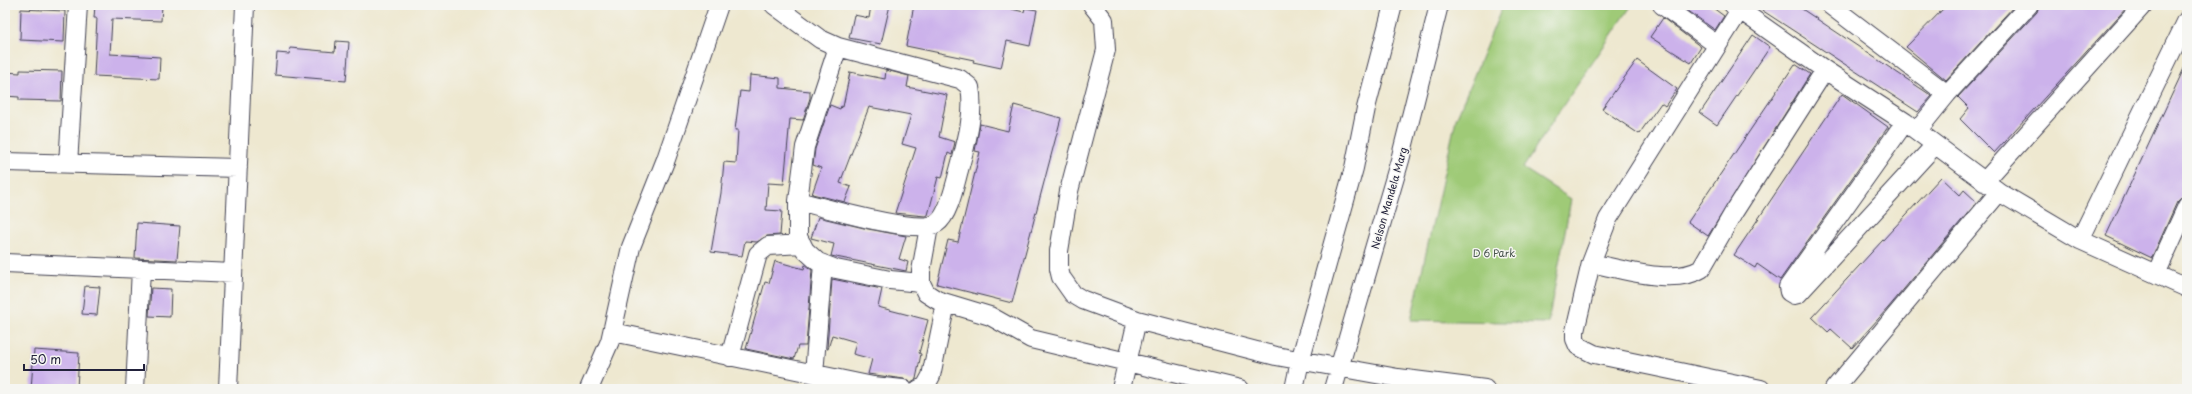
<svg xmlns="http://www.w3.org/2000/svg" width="2192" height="394" viewBox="0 0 2192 394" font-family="'Playpen Sans',sans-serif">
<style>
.green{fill:#9fca77;stroke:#607659}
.building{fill:#ccb2eb}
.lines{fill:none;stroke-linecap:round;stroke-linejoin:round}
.minor-casing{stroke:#414051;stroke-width:20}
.minor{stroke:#fff;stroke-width:18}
.labels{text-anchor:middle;stroke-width:3;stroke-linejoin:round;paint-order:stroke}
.street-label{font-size:10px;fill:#22223b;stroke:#f6f6f2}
.park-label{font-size:10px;fill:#48544d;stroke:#f6f6f2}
</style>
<rect width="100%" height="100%" fill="#f6f6f2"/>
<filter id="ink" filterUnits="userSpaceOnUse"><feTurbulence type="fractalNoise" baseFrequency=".025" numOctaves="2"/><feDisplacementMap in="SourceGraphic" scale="8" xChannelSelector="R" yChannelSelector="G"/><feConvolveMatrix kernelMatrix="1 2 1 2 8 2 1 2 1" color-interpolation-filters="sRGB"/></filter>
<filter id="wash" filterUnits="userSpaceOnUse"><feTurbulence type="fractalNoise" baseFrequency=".012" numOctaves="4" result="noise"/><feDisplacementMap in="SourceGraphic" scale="16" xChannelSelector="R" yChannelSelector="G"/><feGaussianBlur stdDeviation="0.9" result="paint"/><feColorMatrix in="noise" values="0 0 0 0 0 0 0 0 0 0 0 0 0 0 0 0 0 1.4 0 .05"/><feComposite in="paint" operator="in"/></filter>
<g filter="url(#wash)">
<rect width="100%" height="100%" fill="#eee8d0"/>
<path class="green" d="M1503 5H1632L1558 113 1523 168 1571 199 1548 323 1411 320 1456 119Z"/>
<g id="blocks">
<path class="building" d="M95 5H162L161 21 112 19 110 54 160 57 159 79 94 76 97 18H94Z
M871 5H890L881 44 849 38 854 15 869 18Z
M914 5H995L1024 12 1025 8 1037 10 1030 46 1007 41 1001 68 973 62 974 60 906 46Z
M1680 5H1709L1724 16 1715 30Z
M1754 5H1796L1932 96 1918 112Z
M1947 5H2015L1946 80 1906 47Z
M2039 5H2129L1994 153 1960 119 1969 108 1958 97 2037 12Z
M21 9 65 11 64 42 20 40Z
M1663 18 1701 47 1691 63 1650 37Z
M1753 35 1770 47 1717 125 1700 113Z
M336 41 349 42 346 81 275 75 277 53 289 54 290 48 335 52Z
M1637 60 1677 89 1665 106 1661 103 1639 134 1602 109Z
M2187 62V192L2177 202 2152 258 2106 236Z
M1795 64 1810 74 1708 236 1688 222Z
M20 70 62 71 61 101 19 100V97L5 96V72L20 73Z
M886 70 909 76 907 87 947 95 939 137 955 142 952 155 948 153 942 178 938 177 928 215 925 216 895 213 916 148 902 144 911 115 869 107 840 183 851 187 845 202 812 194 821 168 813 165 815 149 830 105 840 109 841 106 843 107 850 72 885 79Z
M750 75 780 78V88L810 91V98L803 120 790 119 784 184 768 183 766 210 782 211 780 235 767 236 757 242 745 241 742 256 711 252 721 193 724 162 736 163 738 130H735L740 91 749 92Z
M1842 94 1888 127 1780 280 1757 264 1755 268 1734 255Z
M1014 105 1061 118 1012 303 937 284 948 240 958 242 980 152 975 151 980 124 1008 131Z
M1941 177 1960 195 1964 190 1977 202 1888 308 1852 348 1831 329 1828 332 1812 317Z
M818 217 868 229 906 236 899 259 908 262 906 271 831 256 834 244 811 238Z
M137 223 180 226 177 260 135 258Z
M775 261 804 269 805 265 812 270 806 346H798L794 359 746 349 765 282 769 283Z
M832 279 882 289 878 307 928 320 919 353 921 354 916 379 911 382 904 379 868 374 872 359 853 354 856 342 832 335 828 349H827Z
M85 286 100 287 97 315 82 314Z
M151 288 171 289 170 317 149 316Z
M34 350 79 353 77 389H31Z"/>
</g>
</g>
<g filter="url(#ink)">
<use href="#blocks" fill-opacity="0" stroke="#414051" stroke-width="1"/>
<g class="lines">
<g class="minor-casing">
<path id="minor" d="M774 5 820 39 838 47 960 79 970 87C975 115 966 143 959 170 955 184 949 215 937 223 918 236 824 207 798 201
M1092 5 1104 20 1106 50 1069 191 1059 251V269L1061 277 1073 294 1083 300 1137 320 1276 356 1398 378 1485 389
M1662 5 1717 45
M1733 5 1825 70 1905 122 1999 192 2080 240 2187 288
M1743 5 1608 219 1591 263 1575 331V339L1578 346 1594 354 1761 389
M1830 5 1947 94
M838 47 805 147 798 201V237L805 250 818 262 836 269 890 280 921 283
M1905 122 1788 287 1789 292 1794 295 1798 294 1935 145
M1917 131 1947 94 2029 5
M5 162 238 168
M68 164 78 5
M1984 182 2143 5
M929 227 921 271V283L926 293 937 300 990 316 1031 339 1240 389
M2080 240 2187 20
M5 263 233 273
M1591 263C1621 269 1674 286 1701 269L1734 212 1825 70
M2156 274 2187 206
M613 332 873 386 903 389
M730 357 758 254 768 246 802 244
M814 374 823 264
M135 389 141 269
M228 389 245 5
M589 389 610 341 631 247 666 159 719 5
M919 389 925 387 931 376 946 303
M1121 389 1137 320
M1294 389 1300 361 1354 168 1366 108 1393 5
M1333 389 1400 160 1439 5
M1834 389 1999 192"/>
</g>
<use href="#minor" class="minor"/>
</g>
</g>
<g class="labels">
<g class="street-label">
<text transform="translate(1389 198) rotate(-74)" y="4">Nelson Mandela Marg</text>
</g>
<g class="park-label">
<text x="1494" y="257">D 6 Park</text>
</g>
</g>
<rect width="2192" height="394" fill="none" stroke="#f6f6f2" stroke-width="20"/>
<path d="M24 364v6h120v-6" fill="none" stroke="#22223b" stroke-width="2"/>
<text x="30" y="364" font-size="12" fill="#22223b" stroke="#f6f6f2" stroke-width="3" paint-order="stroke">50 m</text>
</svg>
